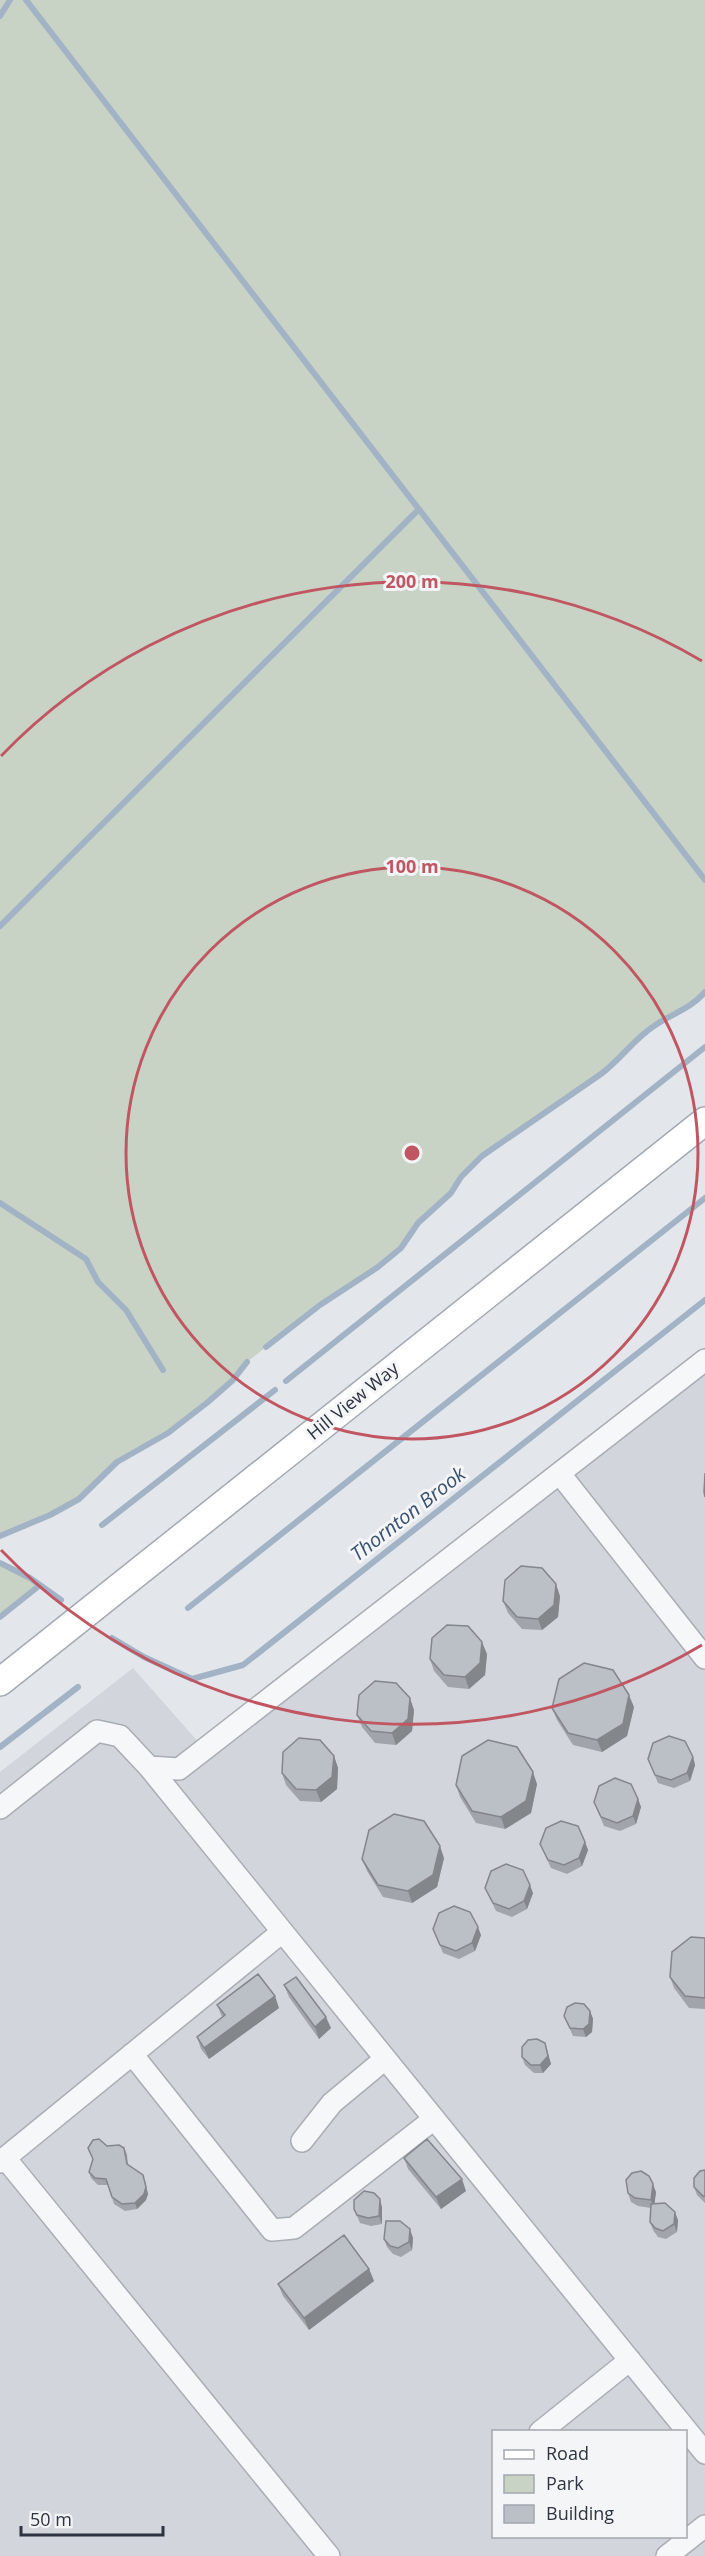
<svg xmlns="http://www.w3.org/2000/svg" width="705" height="2556" viewBox="0 0 705 2556" font-family="'Open Sans',sans-serif">
<style>
.built{fill:#d2d5dc;fill-rule:evenodd}
.green{fill:#c8d3c5}
.lines{fill:none;stroke-linecap:round;stroke-linejoin:round}
.stream{stroke:#a2b3c6;stroke-width:6}
.minor-casing{stroke:#a9adb4;stroke-width:24}
.major-casing{stroke:#a4aab4;stroke-width:30}
.minor{stroke:#f6f7f9;stroke-width:21}
.major{stroke:#fff;stroke-width:27}
.wall{fill:#a1a4aa}
.shaded-wall{fill:#83868b}
.building{fill:#bbbfc6;stroke:#83868b;stroke-width:1.5}
.ring{fill:none;stroke:#c15663;stroke-width:3}
.labels{text-anchor:middle;stroke-width:6;stroke-linejoin:round;paint-order:stroke}
.street-label{font-size:18px;fill:#2d3341;stroke:#f3f5f7}
.water-label{font-size:20px;font-style:italic;fill:#3b5170;stroke:#f3f5f7}
.centre{fill:#c15663;stroke:#f3f5f7;stroke-width:3}
.ring-label{font-size:18px;text-anchor:middle;font-weight:bold;fill:#c15663;stroke:#f3f5f7;stroke-width:6;stroke-linejoin:round;paint-order:stroke}
</style>
<rect width="100%" height="100%" fill="#e3e6ea"/>
<path class="built" d="M705 1347V2556H0V1772L133 1668 201 1745ZM494 2432H686V2536H494Z"/>
<path class="green" d="M0 0H705V992C692 1008 671 1014 654 1026 634 1039 620 1060 601 1074L482 1156 461 1177 451 1193 418 1223 401 1248 378 1267 320 1305 266 1347 247 1362 233 1380 191 1416 168 1433 117 1462 79 1499 50 1515 0 1536Z
M0 1563 40 1585 0 1617Z"/>
<g class="lines">
<path class="stream" d="M26 0 705 880
M0 16 10 0
M0 926 419 509
M0 1203 86 1259 98 1282 126 1310 163 1370
M266 1347 320 1305 378 1267 401 1248 418 1223 451 1193 461 1177 482 1156 601 1074C620 1060 634 1039 654 1026 671 1014 692 1008 705 992
M286 1381 705 1047
M102 1525 275 1390
M0 1536 50 1515 79 1499 117 1462 168 1433 208 1402 233 1380 247 1362
M0 1563 30 1578 61 1600
M188 1608 705 1198
M0 1617 40 1585
M112 1638 144 1657 192 1679 243 1665 705 1300
M0 1747 78 1687"/>
<g class="minor-casing">
<path id="minor" d="M560 1474 705 1658
M149 1767 705 2453
M0 1808 97 1731 120 1736 149 1767 179 1769 705 1360
M132 2054 272 2230 294 2228 434 2119
M302 2141 332 2103 385 2059
M5 2158 329 2556
M0 2162 282 1932
M540 2432 630 2360
M667 2556 705 2526"/>
</g>
<g class="major-casing">
<path id="major" d="M0 1682 705 1121"/>
</g>
<use href="#minor" class="minor"/>
<use href="#major" class="major"/>
</g>
<path class="wall" d="M560 1596 558 1617 542 1630 522 1629 508 1613 503 1601Z
M487 1654 485 1675 469 1689 448 1687 434 1671 430 1659Z
M634 1707 627 1736 602 1752 573 1745 557 1720 552 1708Z
M414 1710 412 1731 396 1745 375 1743 362 1727 357 1715Z
M334 1756 338 1768 337 1789 321 1802 300 1801 286 1785 282 1773Z
M693 1757 695 1765 690 1781 674 1788 658 1783 648 1759Z
M537 1784 531 1813 505 1829 476 1823 460 1797 456 1785Z
M638 1799 641 1807 636 1824 620 1831 604 1826 594 1802Z
M585 1842 588 1850 582 1866 567 1874 551 1868 540 1844Z
M444 1858 437 1887 412 1903 383 1897 367 1871 362 1859Z
M485 1888 533 1893 527 1909 512 1917 496 1911Z
M433 1929 481 1935 475 1951 459 1959 443 1953Z
M705 1938V2009L689 2008 674 1988 670 1977Z
M284 1985 331 2028 319 2039 289 1997Z
M217 2005 279 2008 209 2059 201 2049 197 2037 222 2017Z
M590 2011 593 2019 592 2032 586 2037 573 2036 564 2016Z
M545 2043 551 2064 543 2073H534L525 2065 522 2057Z
M107 2146 124 2148 127 2154 128 2165 145 2181 148 2194 146 2200 137 2209 125 2211 114 2204 108 2185H98L91 2178 89 2172Z
M404 2158 466 2191 441 2209 408 2169Z
M705 2170V2203L697 2195 694 2187Z
M656 2192 654 2204 678 2220 677 2232 666 2239 658 2237 653 2230 650 2222 651 2208 638 2206 631 2202 628 2193Z
M382 2207V2224L371 2226 360 2223 354 2209Z
M413 2238 412 2250 401 2257 393 2254 387 2247 384 2239Z
M369 2269 374 2281 309 2330 283 2296 278 2284Z"/>
<path class="shaded-wall" d="M556 1584 560 1596 558 1617 542 1630 538 1619Z
M482 1642 487 1654 485 1675 469 1689 465 1677Z
M629 1695 634 1707 627 1736 602 1752 597 1740Z
M410 1698 414 1710 412 1731 396 1745 392 1733Z
M334 1756 338 1768 337 1789 321 1802 316 1790Z
M693 1757 695 1765 690 1781 687 1773Z
M533 1772 537 1784 531 1813 505 1829 501 1817Z
M638 1799 641 1807 636 1824 633 1816Z
M585 1842 588 1850 582 1866 579 1858Z
M440 1846 444 1858 437 1887 412 1903 408 1891Z
M530 1885 533 1893 527 1909 524 1901Z
M478 1927 481 1935 475 1951 472 1943Z
M275 1996 279 2008 209 2059 204 2048Z
M590 2011 593 2019 592 2032 586 2037 583 2029Z
M326 2017 331 2028 319 2039 315 2027Z
M545 2043 551 2064 543 2073 540 2065Z
M143 2175 148 2194 146 2200 137 2209 135 2203Z
M462 2179 466 2191 441 2209 436 2197Z
M653 2184 656 2192 654 2208 651 2200Z
M380 2199 382 2207V2224L379 2216Z
M675 2212 678 2220 677 2232 674 2224Z
M410 2229 413 2238 412 2250 409 2242Z
M369 2269 374 2281 309 2330 304 2318Z"/>
<path class="building" d="M705 1473V1497L704 1492Z
M521 1566 542 1568 556 1584 554 1605 538 1619 517 1617 503 1601 505 1580Z
M447 1625 468 1626 482 1642 480 1663 465 1677 444 1675 430 1659 432 1638Z
M584 1663 613 1670 629 1695 623 1724 597 1740 568 1733 552 1708 559 1679Z
M375 1681 396 1683 410 1698 408 1719 392 1733 371 1731 357 1715 359 1695Z
M669 1736 685 1741 693 1757 687 1773 671 1780 655 1775 648 1759 653 1743Z
M299 1738 320 1740 334 1756 332 1777 316 1790 296 1789 282 1773 283 1752Z
M488 1740 517 1747 533 1772 526 1801 501 1817 472 1811 456 1785 462 1756Z
M615 1778 631 1784 638 1799 633 1816 617 1823 601 1817 594 1802 599 1786Z
M394 1814 424 1821 440 1846 433 1875 408 1891 378 1885 362 1859 369 1830Z
M561 1821 578 1826 585 1842 579 1858 564 1865 548 1860 540 1844 546 1828Z
M506 1864 523 1870 530 1885 524 1901 509 1909 493 1903 485 1888 491 1871Z
M454 1906 470 1912 478 1927 472 1943 456 1951 440 1945 433 1929 439 1913Z
M691 1937 705 1938V1998L685 1996 670 1977 672 1952Z
M258 1974 275 1996 204 2048 197 2037 225 2015 217 2005Z
M296 1977 326 2017 315 2027 284 1985Z
M575 2003 584 2004 590 2011 589 2024 583 2029 570 2028 564 2016 567 2007Z
M537 2039 545 2043 548 2056 540 2065H531L522 2057V2047L528 2040Z
M99 2139 107 2146 119 2145 124 2148 127 2164 143 2175 146 2187 144 2194 135 2203 122 2204 112 2197 106 2179 95 2178 89 2172 93 2159 88 2148 93 2140Z
M427 2139 462 2179 436 2197 404 2158Z
M705 2170V2196H703L694 2187V2178L700 2171Z
M641 2171 649 2176 653 2184 651 2200 635 2198 628 2193 626 2180 632 2173Z
M364 2191 374 2193 380 2199 379 2216 368 2218 357 2215 354 2209V2200Z
M665 2203 675 2212 674 2224 663 2231 655 2228 650 2222 651 2204Z
M386 2221H400L410 2229 409 2242 398 2248 390 2246 384 2239Z
M344 2235 369 2269 304 2318 278 2284Z"/>
<g class="ring">
<circle cx="412" cy="1153" r="286"/>
<path d="M702 1645A571 571 0 0 1 1 1550M1 756A571 571 0 0 1 702 661"/>
</g>
<g class="labels">
<g class="street-label">
<text transform="translate(353 1401) rotate(-39)" y="6">Hill View Way</text>
</g>
<g class="water-label">
<text transform="translate(408 1514) rotate(-38)" y="7">Thornton Brook</text>
</g>
</g>
<circle cx="412" cy="1153" r="9" class="centre"/>
<g class="ring-label">
<text x="412" y="588">200 m</text>
<text x="412" y="873">100 m</text>
</g>
<rect x="492" y="2430" width="195" height="108" fill="#f3f5f7" stroke="#a4a7ae" stroke-width="1.5"/>
<rect x="504" y="2450" width="30" height="9" fill="#ffffff" stroke="#a4a7ae" stroke-width="1.5"/>
<text x="546" y="2460" font-size="18" fill="#2d3341">Road</text>
<rect x="504" y="2475" width="30" height="18" fill="#c8d3c5" stroke="#a4a7ae" stroke-width="1.5"/>
<text x="546" y="2490" font-size="18" fill="#2d3341">Park</text>
<rect x="504" y="2505" width="30" height="18" fill="#bbbfc6" stroke="#a4a7ae" stroke-width="1.5"/>
<text x="546" y="2520" font-size="18" fill="#2d3341">Building</text>
<path d="M21 2526v9h142v-9" fill="none" stroke="#2d3341" stroke-width="3"/>
<text x="30" y="2526" font-size="18" fill="#2d3341" stroke="#f3f5f7" stroke-width="4.5" paint-order="stroke">50 m</text>
</svg>
